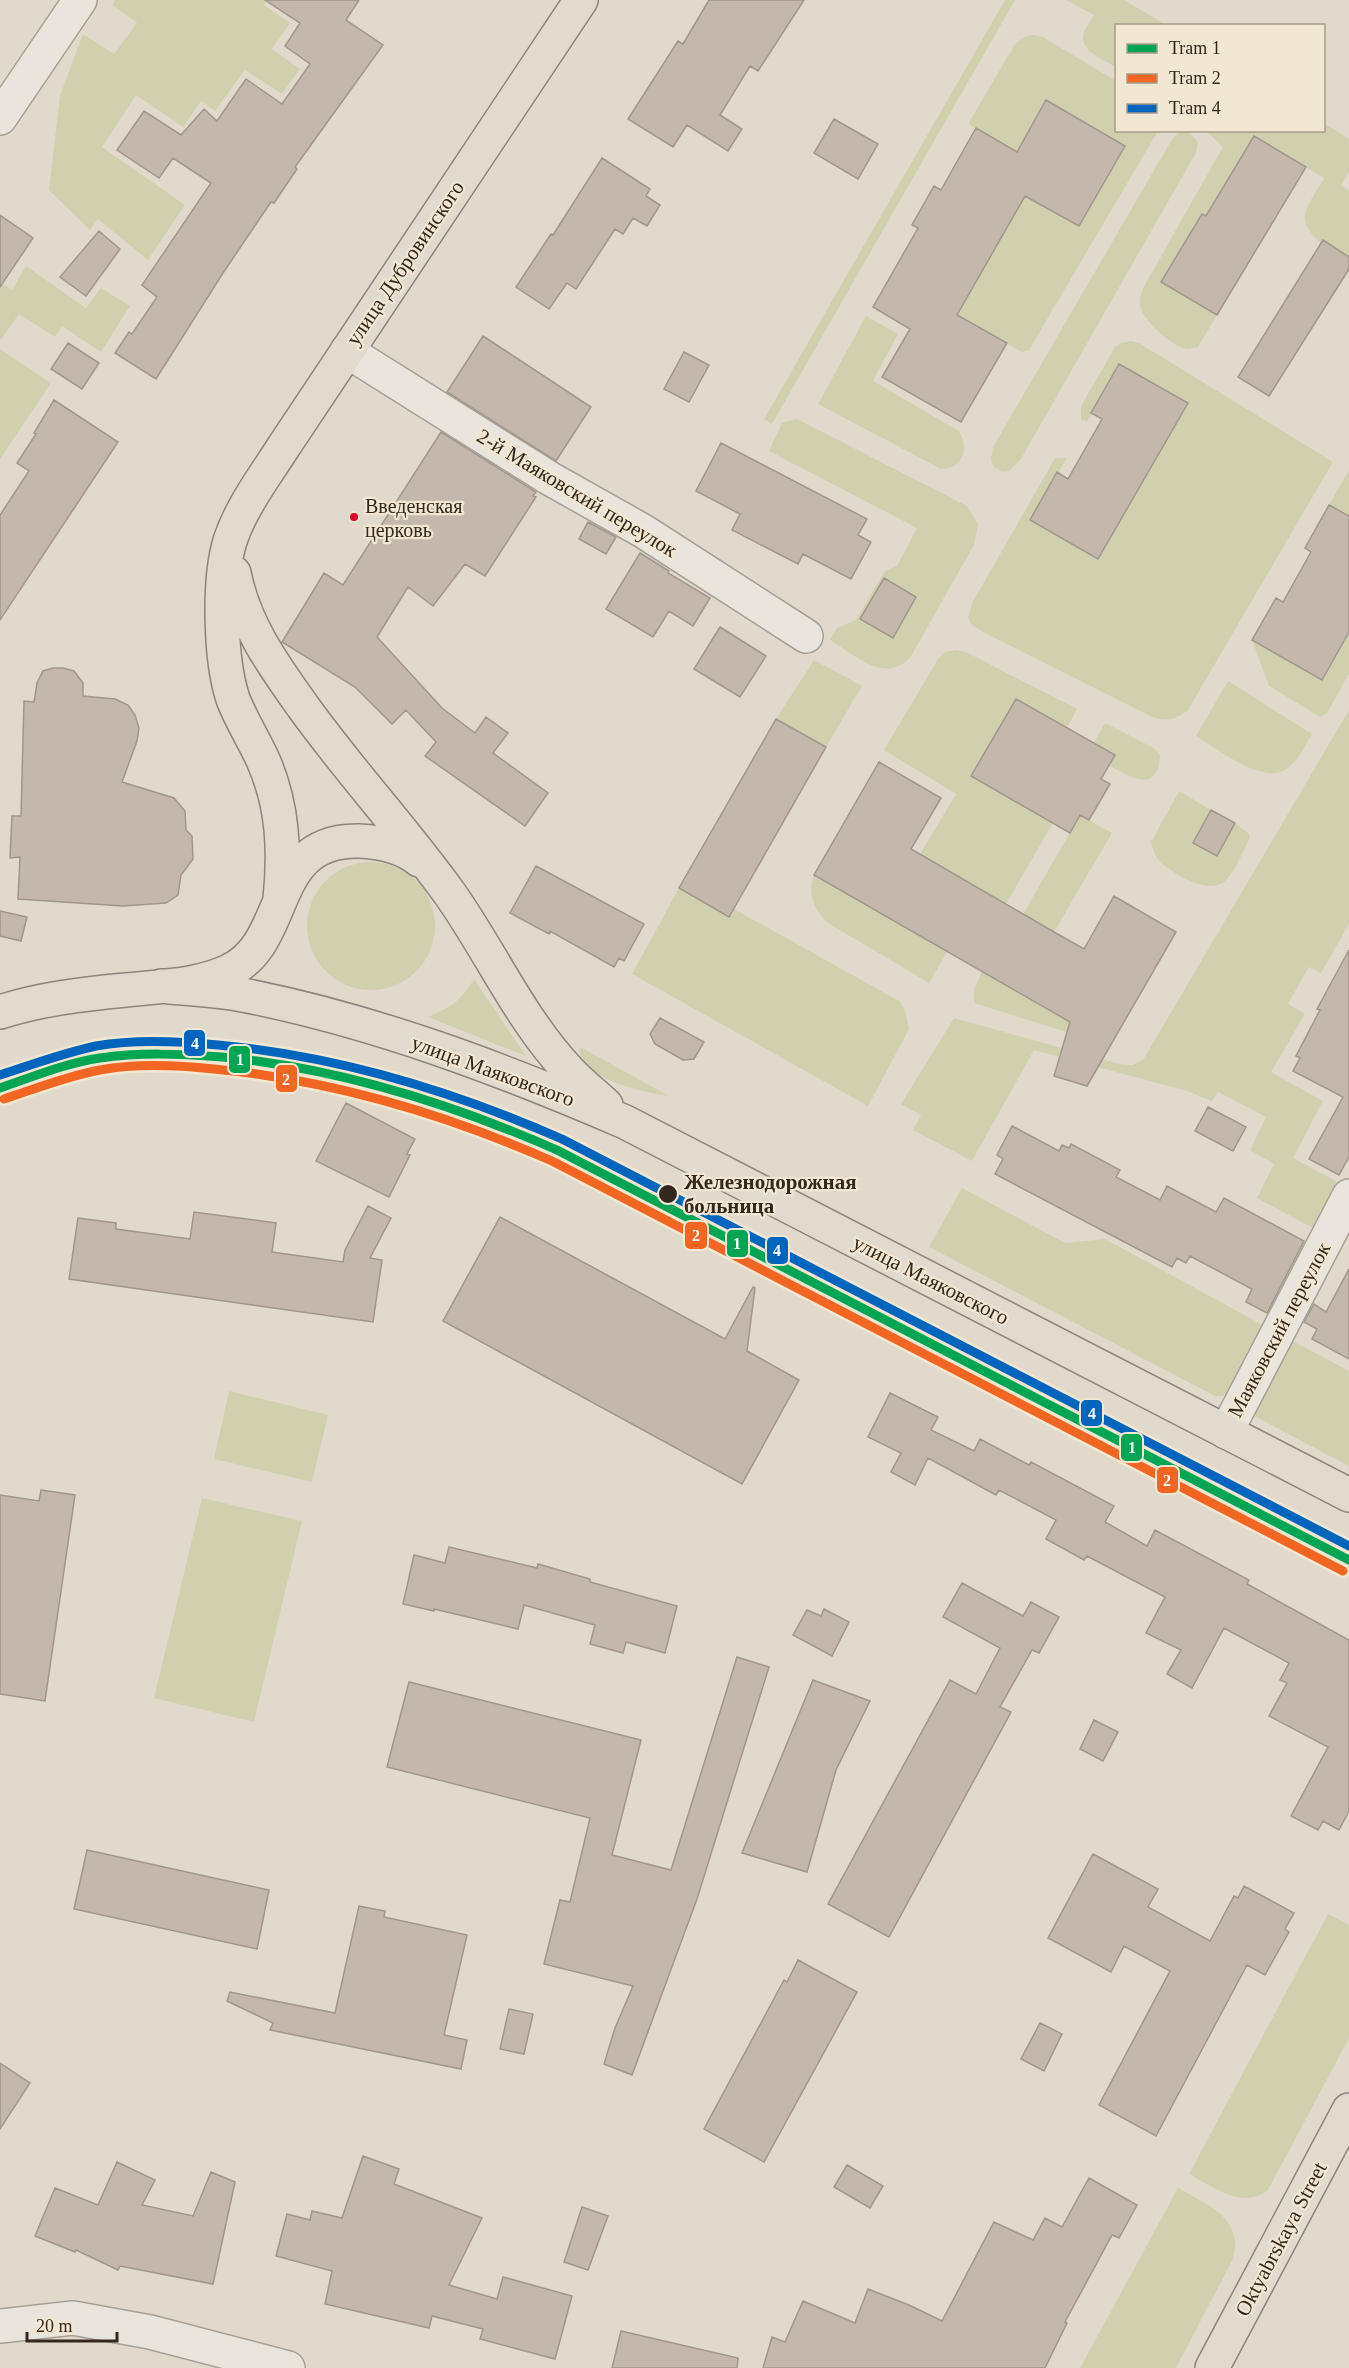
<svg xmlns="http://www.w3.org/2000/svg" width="1349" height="2368" viewBox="0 0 1349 2368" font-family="Georgia,serif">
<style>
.green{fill:#d0d0af}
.building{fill:#c4b8ad;stroke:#a1968c;stroke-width:1.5}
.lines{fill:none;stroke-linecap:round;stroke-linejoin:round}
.minor-casing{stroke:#a69f95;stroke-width:36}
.major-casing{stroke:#8b857c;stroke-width:36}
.minor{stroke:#eae5dc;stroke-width:33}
.major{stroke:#e1dacf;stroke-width:33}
.tram-1-casing{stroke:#f2e7d2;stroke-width:14}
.tram-2-casing{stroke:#f2e7d2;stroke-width:14}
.tram-3-casing{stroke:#f2e7d2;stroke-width:14}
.tram-1{stroke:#00a651;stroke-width:9}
.tram-2{stroke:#f26522;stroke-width:9}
.tram-3{stroke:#0065bd;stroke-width:9}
.bus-dot{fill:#e4002b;stroke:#f2e7d2;stroke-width:2}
.stop-dot{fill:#34281e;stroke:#f2e7d2;stroke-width:2}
.labels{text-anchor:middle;stroke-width:4.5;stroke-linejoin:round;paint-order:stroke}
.bus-label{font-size:20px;fill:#34281e;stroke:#f2e7d2;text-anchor:start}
.street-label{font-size:21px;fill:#34281e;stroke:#f2e7d2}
.stop-label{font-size:21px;font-weight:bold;fill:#34281e;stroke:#f2e7d2;text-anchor:start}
.line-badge{stroke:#f2e7d2;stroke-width:2}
.badge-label{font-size:16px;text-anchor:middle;font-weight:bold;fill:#fff}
</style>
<rect width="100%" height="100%" fill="#e1dacc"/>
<path class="green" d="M115 0H267L264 5 290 23 272 49 300 69 282 94 245 70 215 111 201 101 183 127 136 95 102 147 185 205 148 260 98 219 90 230 49 190 60 96 83 34 114 54 137 23 112 5Z
M1005 0H1015L772 424 764 419Z
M1066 0H1124L1166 25 1116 26V67C1106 61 1081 52 1083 36 1084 29 1091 21 1094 15Z
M1033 35 1043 37 1116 81V130L1158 131 1029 350 1022 352 957 315 1025 196 1079 226 1125 146 1047 100 1017 152 968 124 1015 44 1024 37Z
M1324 123 1349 139V172L1341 185 1349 191V257L1324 240 1321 243C1292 218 1308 207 1324 178L1254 136 1206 216 1162 282 1217 315 1198 347C1196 347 1191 349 1189 349 1175 349 1147 324 1142 311 1138 304 1140 296 1143 288L1223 147 1206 131 1324 130Z
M1185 132 1190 133 1198 142 1196 153 1021 459 1009 471 1002 472 993 466 991 459 993 447 1171 141 1178 133Z
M26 266 86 308 101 288 130 306 101 352 62 326 55 337 19 314 0 341V282L12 290Z
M866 316 898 334 873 381 959 431C970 449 963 469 941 469L818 404Z
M1131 341 1139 343 1333 462 1188 710C1176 720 1169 721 1154 718L983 632 972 625 968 618 972 603 1055 458H1067L1030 520 1098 558 1119 364 1087 422 1081 419V406L1115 347 1121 343Z
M0 349 51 383 0 459Z
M797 419 967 506 978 524 974 545 910 658C884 684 855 655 830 640L837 628 856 620 885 571 897 566 917 528 769 451 782 423Z
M1349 470V516L1329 505Z
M1349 632V674L1327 713 1320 717 1269 686 1252 640Z
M955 650 966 652 1077 709 1067 728 1016 699 972 776 1053 823 1006 904 920 854 956 794 884 750 938 659 945 652Z
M814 660 862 686 826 747 776 719Z
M1228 681 1312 734C1305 746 1299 759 1288 768 1264 787 1218 749 1196 736Z
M1349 710V924L1321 973 1309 967 1288 1004 1305 1014 1271 1072 1323 1101 1293 1158 1338 1182 1313 1228 1257 1198 1274 1164 1250 1150 1266 1117 1218 1092 1212 1101 1187 1091 1034 1050 972 1161 913 1130 921 1115 901 1104 954 1018 1120 1064 1132 1065 1143 1060Z
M1105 723 1154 748 1160 755C1159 781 1146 785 1125 774 1120 771 1112 768 1108 764 1103 758 1099 750 1094 743Z
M1179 791 1211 810 1193 844 1217 856 1235 823 1249 834 1250 838C1244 849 1236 870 1227 879 1211 897 1176 875 1161 863 1155 857 1153 850 1151 842Z
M1080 815 1112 833 1054 932 1023 914Z
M307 926a64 64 0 1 1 128 0a64 64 0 1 1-128 0Z
M814 875 947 952 929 983 828 923C814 909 807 895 814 875Z
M679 888 729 917 734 909 899 1001 905 1010 909 1029 868 1106 632 974Z
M982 972 1111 1046 974 1003V989Z
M474 979 526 1056 428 1017C452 1006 460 1002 474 979Z
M582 1048 669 1096C645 1093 580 1079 579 1049Z
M962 1188 1065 1243 1105 1239 1270 1329 1227 1396H1215L929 1247Z
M1287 1338 1349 1371V1466L1254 1416 1252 1407Z
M229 1391 328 1415 312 1482 214 1459Z
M202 1498 302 1521 254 1722 154 1698Z
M1328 1914 1349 1925V2038L1268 2190C1243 2210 1213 2187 1189 2174Z
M1178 2188C1208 2205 1244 2218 1233 2259L1176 2368H1080Z"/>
<path class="building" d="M265 0H359L346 20 383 45 295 167 297 169 274 203 271 202 223 273 156 379 115 353 129 332 132 334 157 297 142 285 211 183 173 158 159 178 117 150 144 111 181 135 204 109 217 121 246 79 282 104 310 64 285 46 300 23Z
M709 0H804L758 71 750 66 720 115 742 129 728 151 687 125 673 147 628 119 678 41 683 44Z
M1046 100 1125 146 1079 226 1025 196 957 315 1007 343 961 422 882 377 910 329 873 307 918 228 912 225 934 186 941 190 976 128 1017 152Z
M834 119 878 144 858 179 814 153Z
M1254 136 1306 167 1217 315 1161 282 1202 214 1206 216Z
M602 158 650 189 646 196 660 205 647 226 633 218 623 234 615 229 576 289 567 283 549 309 516 287 551 234 553 235Z
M0 215 33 238 0 287Z
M99 231 120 249 86 296 60 277Z
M1323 240 1349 257V269L1269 396 1238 377Z
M483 336 591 407 556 461 447 392Z
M68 343 99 363 82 389 51 369Z
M684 352 709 365 689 402 664 389Z
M1119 364 1188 403 1098 559 1030 520 1057 472 1068 479 1102 419 1091 413Z
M54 400 118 442 0 620V515L29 471 17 463 36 434 34 433Z
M441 432 536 492 533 496 536 497 485 576 465 564 433 606 408 587 377 637 442 708 475 733 486 717 508 733 493 753 548 793 525 826 425 756 436 742 406 710 392 724 355 687 282 642 324 573 343 585Z
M721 443 867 519 858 535 871 542 851 579 803 554 798 564 732 530 740 514 696 491Z
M1329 505 1349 516V632L1322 680 1252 640 1276 598 1283 602 1311 552 1305 548Z
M588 522 616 537 606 554 579 539Z
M640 553 669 571 668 573 710 598 693 626 669 611 653 637 606 609Z
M884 578 916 597 893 638 860 619Z
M720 627 766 656 740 697 694 669Z
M53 668H63L74 671 83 683V696L115 699 128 705 135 715 139 728 137 741 122 782 174 798 185 811 186 830 192 836 193 859 181 875 178 895 166 903 123 906 18 899 20 857 10 858 12 816H21L24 701 34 702 37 683 43 671Z
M1016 699 1115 755 1101 779 1110 784 1089 820 1080 815 1070 833 971 776Z
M776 719 826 747 729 917 679 888Z
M879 762 941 798 911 849 1054 932 1084 949 1114 896 1176 932 1087 1086 1054 1076 1070 1022 814 875Z
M1211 810 1235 823 1217 856 1193 843Z
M536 866 644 924 624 961 619 958 614 967 550 931 549 934 510 913Z
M0 911 27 917 21 941 0 936Z
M1349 950V1157L1339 1175 1309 1159 1343 1097 1293 1071 1300 1058 1296 1056 1320 1010 1317 1009Z
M660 1018 704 1042 694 1059 683 1060 655 1044 650 1034Z
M346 1103 415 1139 407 1154 410 1155 389 1197 316 1161Z
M1208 1107 1246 1127 1233 1151 1195 1131Z
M1012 1126 1059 1151 1062 1145 1069 1148 1071 1144 1120 1170 1116 1177 1160 1200 1167 1186 1216 1212 1224 1198 1304 1241 1267 1313 1246 1302 1252 1289 1190 1256 1186 1263 1177 1258 1172 1267 995 1174 1003 1159 997 1155Z
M368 1206 391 1218 370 1258 382 1260 373 1322 69 1279 78 1218 116 1223V1229L190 1239 194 1212 276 1223 272 1252 343 1262 345 1250Z
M500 1217 725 1339 753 1287 755 1288 747 1351 799 1380 742 1484 443 1321Z
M1349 1269V1359L1312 1339 1317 1329 1304 1322 1314 1304 1326 1312Z
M890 1393 938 1417 931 1430 974 1451 980 1439 1029 1465 1031 1462 1114 1506 1105 1522 1147 1546 1155 1530 1249 1580 1247 1584 1349 1640V1811L1339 1830 1323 1821 1318 1830 1291 1816 1328 1747 1269 1716 1287 1683 1280 1680 1289 1663 1224 1628 1192 1688 1167 1674 1181 1650 1146 1633 1165 1597 1087 1556 1084 1560 1046 1539 1056 1520 999 1490 996 1495 928 1458 915 1485 891 1472 901 1453 868 1437Z
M41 1490 75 1495 45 1701 0 1694V1495L39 1501Z
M449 1547 537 1568 538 1564 590 1579V1582L677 1606 665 1653 626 1642 623 1653 590 1644 595 1625 524 1605 518 1629 434 1609V1611L403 1604 414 1555 445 1563Z
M962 1583 1023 1616 1031 1602 1059 1617 1039 1653 1032 1650 1000 1707 1011 1712 889 1937 828 1904 950 1680 976 1694 1000 1648 943 1617Z
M824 1609 849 1622 832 1656 793 1635 807 1610 821 1616Z
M737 1657 769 1667 697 1899 632 2075 604 2064 615 2028 633 1986 544 1964 560 1900 570 1902 590 1818 387 1767 409 1682 641 1740 612 1855 671 1870Z
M813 1680 870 1701 836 1770 807 1872 742 1853Z
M1094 1720 1118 1732 1103 1761 1080 1749Z
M87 1850 269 1890 257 1949 74 1909Z
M1093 1854 1158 1889 1148 1907 1210 1941 1234 1896 1238 1898 1244 1886 1294 1913 1285 1929 1289 1932 1265 1975 1247 1965 1156 2136 1099 2105 1170 1971 1124 1946 1111 1972 1048 1938Z
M359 1906 385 1911 384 1917 467 1935 444 2035 467 2040 461 2069 270 2030 273 2023 227 2001 230 1992 335 2013Z
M798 1960 857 1992 764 2162 704 2129 784 1980 787 1982Z
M509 2009 533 2014 524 2054 500 2049Z
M1040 2023 1062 2034 1044 2071 1021 2059Z
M0 2063 30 2083 0 2129Z
M363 2156 399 2169 394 2184 482 2218 449 2285 497 2299 503 2277 572 2296 555 2359 480 2339 483 2329 432 2316 429 2328 325 2304 332 2271 276 2256 287 2214 310 2220 312 2211 342 2218Z
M117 2162 155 2180 142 2205 193 2216 211 2172 235 2182 213 2284 120 2266 118 2270 76 2250 75 2252 35 2236 55 2188 98 2205Z
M847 2165 883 2186 870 2208 834 2187Z
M1089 2178 1137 2205 1119 2238 1112 2235 1065 2322 1067 2323 1045 2368H763L772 2337 785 2342 803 2301 855 2323 868 2289 909 2305 942 2321 994 2222 1033 2240 1045 2218 1062 2227Z
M582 2207 608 2216 588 2270 564 2262Z
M621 2331 738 2358 737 2368H612Z"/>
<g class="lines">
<g class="minor-casing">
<path id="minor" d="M0 118 80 0
M347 351 549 478 643 531 806 636
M1226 1432 1349 1196
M0 2326 73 2318 150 2332 288 2368"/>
</g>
<g class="major-casing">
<path id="major" d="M234 573C244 625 274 666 304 708 350 772 404 830 450 894 491 952 520 1019 569 1071 580 1083 593 1093 606 1105
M280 899C285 851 283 805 263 760 254 740 241 720 233 699 220 660 218 580 230 541 241 507 265 476 284 446L581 0
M161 986C188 989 216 990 243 995 375 1021 502 1069 625 1122L1349 1495
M0 1012C41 999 83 994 126 990 161 986 197 986 229 971 292 942 266 839 359 841 381 842 402 846 419 860
M1212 2368 1349 2110"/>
</g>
<use href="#minor" class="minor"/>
<use href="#major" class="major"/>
<g class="tram-1-casing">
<path id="tram-1" d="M0 1088C32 1077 66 1063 100 1058 140 1052 182 1054 222 1057 338 1068 450 1103 557 1150L1349 1560"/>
</g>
<g class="tram-2-casing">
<path id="tram-2" d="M4 1099C35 1089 67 1076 100 1070 137 1063 177 1065 214 1069 332 1080 443 1113 552 1161L1343 1571"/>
</g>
<g class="tram-3-casing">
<path id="tram-3" d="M0 1075C31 1065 63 1053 96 1046 135 1039 178 1041 218 1045 338 1056 453 1091 562 1139L1349 1546"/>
</g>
<use href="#tram-1" class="tram-1"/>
<use href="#tram-2" class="tram-2"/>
<use href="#tram-3" class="tram-3"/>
</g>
<circle class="bus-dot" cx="354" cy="517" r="5"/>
<circle class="stop-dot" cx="668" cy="1194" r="10"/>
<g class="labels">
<g class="bus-label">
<text x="365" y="513">Введенская<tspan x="365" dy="24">церковь</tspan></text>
</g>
<g class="street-label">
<text transform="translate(405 263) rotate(-56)" y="7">улица Дубровинского</text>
<text transform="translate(577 493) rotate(31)" y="7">2-й Маяковский переулок</text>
<text transform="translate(493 1071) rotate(20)" y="7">улица Маяковского</text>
<text transform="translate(931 1280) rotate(27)" y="7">улица Маяковского</text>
<text transform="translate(1279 1330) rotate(-62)" y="7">Маяковский переулок</text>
<text transform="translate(1281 2239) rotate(-62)" y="7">Oktyabrskaya Street</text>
</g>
<g class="stop-label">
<text x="684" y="1189">Железнодорожная<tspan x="684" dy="24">больница</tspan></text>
</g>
</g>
<g class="line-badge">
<rect x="183" y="1029" width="23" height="28" rx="6" fill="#0065bd"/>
<rect x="228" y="1045" width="23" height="29" rx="6" fill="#00a651"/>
<rect x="275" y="1064" width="23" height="29" rx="6" fill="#f26522"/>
<rect x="684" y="1221" width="24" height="29" rx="6" fill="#f26522"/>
<rect x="726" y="1229" width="23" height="29" rx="6" fill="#00a651"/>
<rect x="766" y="1236" width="23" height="29" rx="6" fill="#0065bd"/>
<rect x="1080" y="1399" width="23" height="28" rx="6" fill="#0065bd"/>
<rect x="1120" y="1433" width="23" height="29" rx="6" fill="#00a651"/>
<rect x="1156" y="1466" width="23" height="28" rx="6" fill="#f26522"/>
</g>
<g class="badge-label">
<text x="195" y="1049">4</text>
<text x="240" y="1065">1</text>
<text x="286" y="1085">2</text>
<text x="696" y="1241">2</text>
<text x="737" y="1249">1</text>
<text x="777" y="1256">4</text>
<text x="1092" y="1419">4</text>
<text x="1132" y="1453">1</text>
<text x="1167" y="1486">2</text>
</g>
<rect x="1115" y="24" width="210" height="108" fill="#f2e7d2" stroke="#a69b8a" stroke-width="1.5"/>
<rect x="1127" y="44" width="30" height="9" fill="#00a651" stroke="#a69b8a" stroke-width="1.5"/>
<text x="1169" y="54" font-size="18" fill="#34281e">Tram 1</text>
<rect x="1127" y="74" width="30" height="9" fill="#f26522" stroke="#a69b8a" stroke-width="1.5"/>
<text x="1169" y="84" font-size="18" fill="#34281e">Tram 2</text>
<rect x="1127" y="104" width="30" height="9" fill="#0065bd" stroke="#a69b8a" stroke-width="1.5"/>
<text x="1169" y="114" font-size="18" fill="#34281e">Tram 4</text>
<path d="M27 2332v9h90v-9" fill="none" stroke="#34281e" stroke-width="3"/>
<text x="36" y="2332" font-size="18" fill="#34281e" stroke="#f2e7d2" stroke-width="4.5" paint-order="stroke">20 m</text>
</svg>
